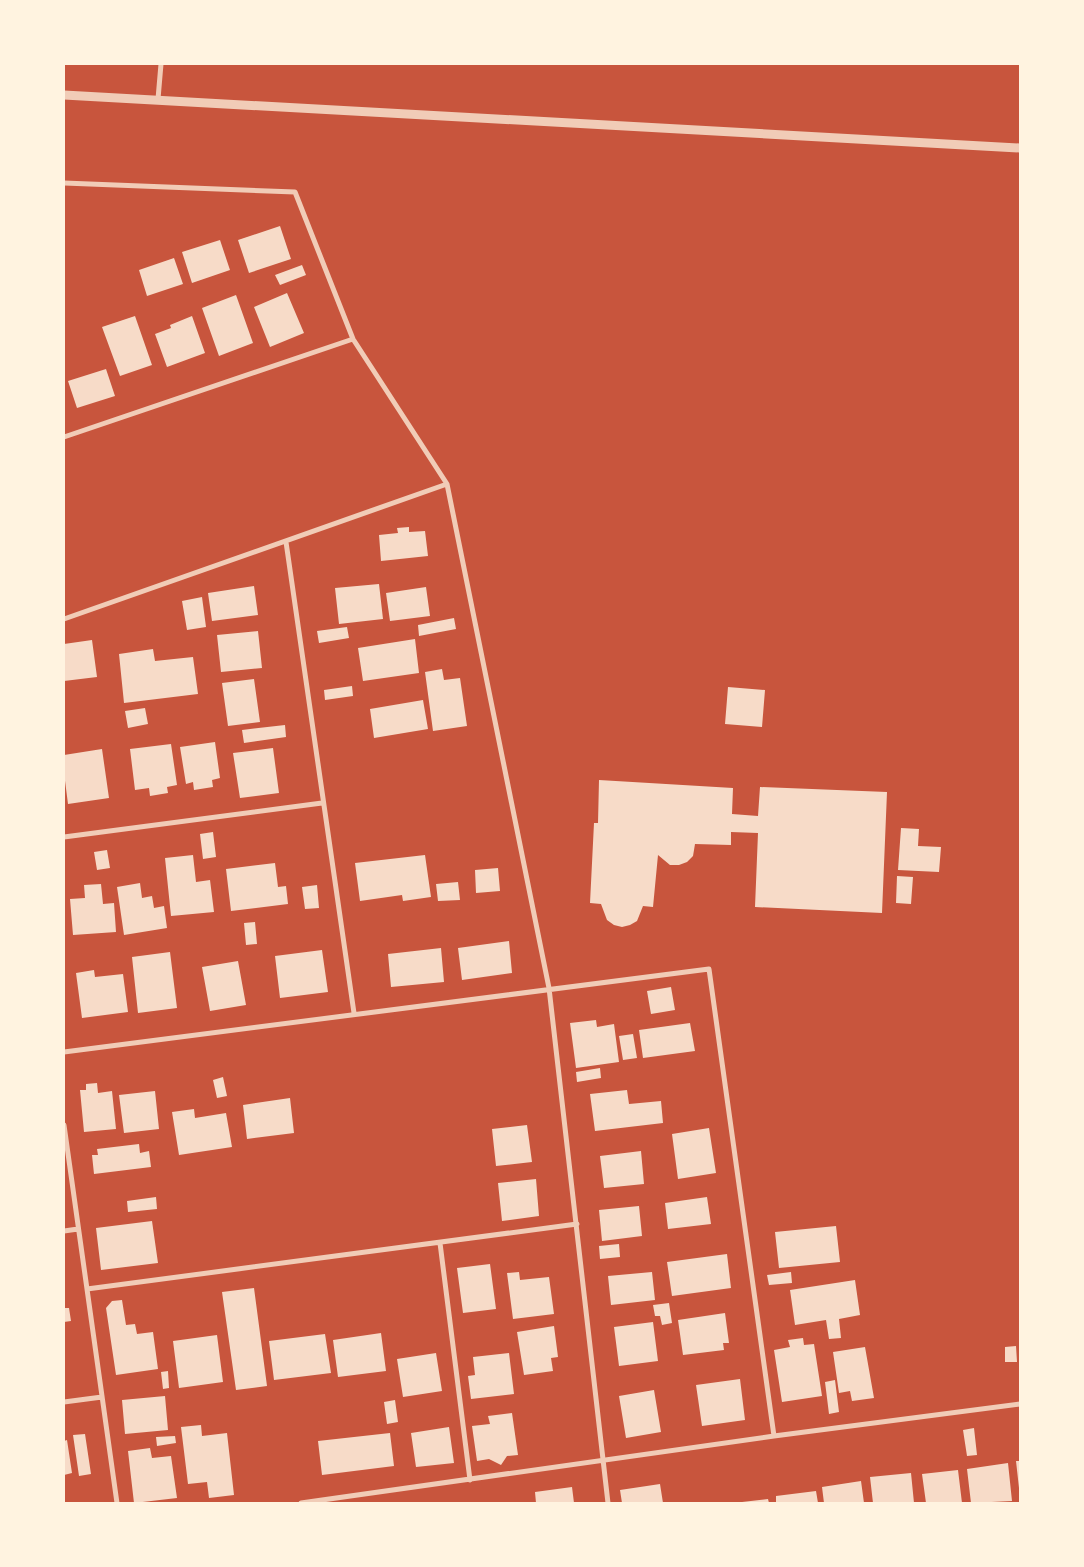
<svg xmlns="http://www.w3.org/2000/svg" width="1084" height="1567" viewBox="0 0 1084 1567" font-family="Commissioner,sans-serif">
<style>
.building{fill:#f7dbc8}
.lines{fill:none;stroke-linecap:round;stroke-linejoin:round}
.minor{stroke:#f1ccb7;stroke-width:5}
.tertiary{stroke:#f1ccb7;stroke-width:9}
</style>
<rect width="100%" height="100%" fill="#c8553d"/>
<path class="building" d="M280 226 291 259 249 273 238 240Z
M220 240 230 270 192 283 182 252Z
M174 258 183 284 147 296 139 270Z
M302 265 306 275 280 285 275 275Z
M287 293 304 333 270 347 254 307Z
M236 295 253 343 219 356 202 308Z
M135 316 152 365 120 376 102 327Z
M192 316 205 353 167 367 155 334 171 328 170 325Z
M106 369 115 396 77 408 68 381Z
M409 527V532L425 531 428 556 381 561 379 535 398 533 397 528Z
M379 584 383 619 339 624 335 588Z
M254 586 258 615 212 621 208 593Z
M426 587 430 616 390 621 386 593Z
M202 597 206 627 187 630 182 601Z
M454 618 456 629 419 636 418 625Z
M347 627 349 638 319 643 317 631Z
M258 631 262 668 221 672 217 635Z
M415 639 419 673 363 681 358 648Z
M92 640 97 677 64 681V644Z
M153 649 155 661 193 657 198 694 124 703 119 654Z
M442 669 444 680 460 678 467 726 433 731 425 672Z
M254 679 260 722 228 726 222 683Z
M352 686 353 696 325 700 324 690Z
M728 687 765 690 762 727 725 724Z
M423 700 428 729 374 738 370 709Z
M145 708 148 724 128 728 125 711Z
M285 725 286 737 244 743 242 730Z
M215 742 220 778 212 780 213 787 194 790 193 782 186 784 180 747Z
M171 744 177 785 167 787 168 793 150 796 149 788 135 790 130 749Z
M273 748 279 793 240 798 233 753Z
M102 749 109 798 68 804 64 773V755Z
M599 780 733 788 732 814 758 816 760 787 887 792 882 913 755 907 758 833 731 832V845L695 844 693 856 687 862 679 865H670L658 855 653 907 643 906 637 921 630 925 622 927 614 925 607 920 601 904 590 903 594 823H598Z
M901 828 919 829 918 846 941 847 939 872 898 870Z
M213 832 216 857 203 859 200 834Z
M107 850 110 868 97 870 94 852Z
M193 855 196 882 210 880 214 912 171 916 165 858Z
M425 855 431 897 403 901 402 895 360 901 355 863Z
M275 863 278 887 286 886 288 904 231 911 226 869Z
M498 868 500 891 476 893 475 870Z
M897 876 913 877 911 904 896 903Z
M458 882 460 900 438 901 436 884Z
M140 883 142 898 152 896 154 908 164 906 167 928 124 935 117 887Z
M101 884 103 904 114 903 116 932 73 935 70 899 85 898 84 885Z
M317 885 319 908 305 909 302 887Z
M255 922 257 944 246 945 244 923Z
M509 941 512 973 462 980 458 948Z
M441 948 444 982 391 987 388 954Z
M322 950 328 992 280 998 275 956Z
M170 952 177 1008 138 1013 132 957Z
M238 961 246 1005 210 1011 202 967Z
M94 970 95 977 123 974 128 1012 82 1018 76 973Z
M671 987 675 1010 651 1014 647 991Z
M596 1020 597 1027 614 1024 619 1062 576 1068 570 1023Z
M690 1023 695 1051 643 1058 639 1030Z
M633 1034 637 1058 623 1060 619 1036Z
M600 1068 601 1078 577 1082 576 1072Z
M223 1077 227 1096 217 1098 213 1080Z
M97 1083 98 1093 112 1091 116 1129 84 1132 80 1090H86V1084Z
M627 1090 629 1104 661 1101 663 1123 595 1131 590 1094Z
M155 1091 159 1129 124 1133 119 1095Z
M290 1098 294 1133 247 1139 243 1105Z
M194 1109 195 1118 226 1113 232 1147 179 1155 172 1112Z
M527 1125 532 1162 496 1166 492 1129Z
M709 1128 716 1173 678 1179 672 1134Z
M139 1144 140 1153 149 1151 151 1167 94 1174 92 1155H98L97 1149Z
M641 1151 644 1184 604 1188 600 1156Z
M536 1179 539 1216 502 1221 498 1183Z
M156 1197 157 1209 128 1212 127 1201Z
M707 1197 711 1224 668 1229 665 1203Z
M639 1206 642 1236 602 1241 599 1210Z
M152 1221 158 1263 101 1270 96 1228Z
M836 1226 840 1262 779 1268 775 1232Z
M619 1244 620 1257 600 1259 599 1246Z
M727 1254 731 1288 672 1296 667 1262Z
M490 1264 496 1309 463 1313 457 1268Z
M519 1272 520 1280 549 1277 554 1314 513 1319 507 1273Z
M652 1272 655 1300 611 1305 608 1276Z
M791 1272 792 1283 769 1285 767 1275Z
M855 1280 860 1315 839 1319 841 1338 829 1339 826 1320 795 1325 790 1290Z
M254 1288 267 1386 236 1390 222 1292Z
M122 1300 126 1325 135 1324 137 1334 153 1332 158 1369 116 1375 106 1308 112 1301Z
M669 1303 672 1323 662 1325 660 1316H655L653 1305Z
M64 1308H69L71 1321 64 1322Z
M725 1313 729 1343H723L724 1350 683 1355 678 1320Z
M653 1322 658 1361 619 1366 614 1327Z
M554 1326 558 1357 551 1358 553 1371 524 1375 517 1332Z
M381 1333 386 1371 338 1377 333 1340Z
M325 1334 331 1373 274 1380 269 1341Z
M217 1335 223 1382 179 1388 173 1341Z
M803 1338 804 1345 814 1344 822 1396 782 1402 774 1350 790 1347 788 1340Z
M1016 1346 1017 1362H1005V1347Z
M865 1347 874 1398 852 1401 850 1391 839 1393 833 1352Z
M436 1353 442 1391 403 1397 397 1359Z
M509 1353 514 1394 471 1399 468 1376 475 1375 473 1357Z
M168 1371 169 1388 163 1389 161 1372Z
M740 1379 745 1420 702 1426 696 1385Z
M835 1380 839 1412 829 1414 825 1382Z
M654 1390 661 1432 626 1438 619 1396Z
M165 1396 168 1430 125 1434 122 1400Z
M395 1400 398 1422 387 1424 384 1402Z
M512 1413 518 1455 507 1456 501 1465 489 1459 477 1461 472 1426 490 1424 488 1416Z
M201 1425 202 1436 227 1433 234 1495 209 1498 207 1482 188 1484 181 1427Z
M449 1427 454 1463 416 1467 411 1433Z
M974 1428 977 1455 967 1456 963 1430Z
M390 1433 394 1466 322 1475 318 1441Z
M85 1434 91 1474 79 1476 73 1435Z
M175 1436 176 1443 157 1446 156 1437Z
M67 1440 72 1473 64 1475V1441Z
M150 1448 152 1458 171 1456 177 1498 134 1503 128 1451Z
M1016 1461H1020V1488H1019Z
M1008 1463 1012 1501 971 1503 967 1469Z
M958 1470 962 1503H926L922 1474Z
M911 1473 914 1503H873L870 1477Z
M861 1481 864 1503H824L822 1487Z
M660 1484 663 1503H622L620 1490Z
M572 1487 574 1503H536L535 1492Z
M816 1491 818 1503H776V1496Z
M768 1499 769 1503H742V1502Z"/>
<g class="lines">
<path class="minor" d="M158 99 161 64
M64 183 295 192 353 339 447 484 549 988 608 1503
M64 437 353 339
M286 542 354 1013
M64 619 447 484
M64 837 322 803
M64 1052 709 969 774 1436
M64 1125 117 1503
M64 1231 78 1229
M440 1243 470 1480
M87 1289 577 1224
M64 1402 102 1397
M301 1503 774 1436 1020 1404"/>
<path class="tertiary" d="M64 95 1020 148"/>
</g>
<rect width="1084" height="1567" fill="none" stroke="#fff3e0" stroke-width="130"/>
</svg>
